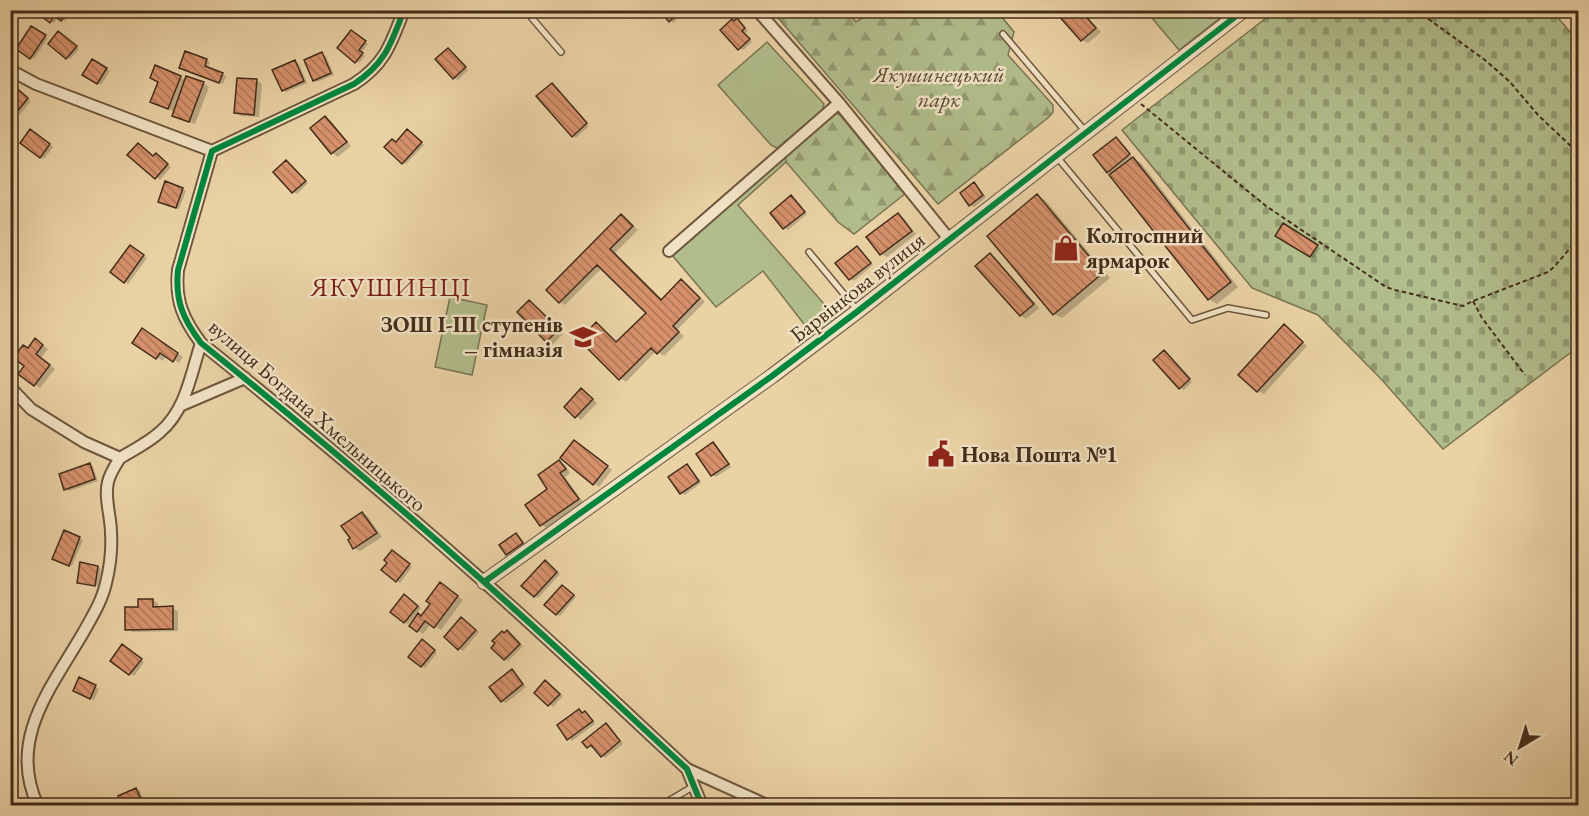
<svg xmlns="http://www.w3.org/2000/svg" width="1589" height="816" viewBox="0 0 1589 816" font-family="'EB Garamond',serif">
<style>
.grass{fill:#b1bd8b;stroke:#7a7452;stroke-width:1.5}
.forest{fill:url(#forest-firs);stroke:#7a7452;stroke-width:1.5}
.cemetery{fill:url(#cemetery-stones);stroke:#7a7452;stroke-width:1.5}
.shadow{fill:#0003}
.building{fill:url(#building-back-hatch);stroke:#432c1a;stroke-width:1.5}
.lines{fill:none;stroke-linecap:round;stroke-linejoin:round}
.service-casing{stroke:#6d563d;stroke-width:8}
.minor-casing{stroke:#6d563d;stroke-width:14}
.tertiary-casing{stroke:#6d563d;stroke-width:16}
.path{stroke:#432c1a;stroke-width:2;stroke-dasharray:4.5 3;stroke-linecap:butt}
.service{stroke:#f1e2c4;stroke-width:5}
.minor{stroke:#f1e2c4;stroke-width:10}
.tertiary{stroke:#f1e2c4;stroke-width:14}
.cycleway-casing{stroke:#f1e2c4;stroke-width:10}
.cycleway{stroke:#00873e;stroke-width:6}
.labels{text-anchor:middle;stroke-width:5;stroke-linejoin:round;paint-order:stroke}
.park-label{font-size:22px;font-style:italic;fill:#594931;stroke:#f1e2c4}
.poi-label{font-size:22px;font-weight:bold;fill:#432c1a;stroke:#f1e2c4;text-anchor:start}
.street-label{font-size:22px;fill:#432c1a;stroke:#f1e2c4}
.quarter-label{font-size:26px;letter-spacing:1.5px;fill:#7a1f14;stroke:#f1e2c4}
</style>
<defs>
<pattern id="forest-firs" width="22" height="20" patternUnits="userSpaceOnUse" patternTransform="scale(1.5)"><rect width="22" height="20" fill="#b1bd8b"/><path d="M5 1l3.5 6h-7zM16 11l3.5 6h-7z" fill="#929a71"/></pattern>
<pattern id="cemetery-stones" width="16" height="16" patternUnits="userSpaceOnUse" patternTransform="scale(1.5)"><rect width="16" height="16" fill="#b1bd8b"/><path d="M2 7V4a2 2 0 0 1 4 0v3zM10 15v-3a2 2 0 0 1 4 0v3z" fill="#929a71"/></pattern>
<pattern id="building-back-hatch" width="6" height="6" patternUnits="userSpaceOnUse" patternTransform="scale(1.5)"><rect width="6" height="6" fill="#d6916c"/><path d="M-1 5l2 2M0 0l6 6M5-1l2 2" fill="none" stroke="#af7758"/></pattern>
</defs>
<rect width="100%" height="100%" fill="#ead2a5"/>
<filter id="stains"><feTurbulence type="fractalNoise" baseFrequency=".00333" numOctaves="4"/><feColorMatrix values="0 0 0 0 .2 0 0 0 0 .09 0 0 0 0 .02 0 0 0 .5 -.17"/></filter>
<radialGradient id="worn" r=".72"><stop offset=".6" stop-color="#630" stop-opacity="0"/><stop offset="1" stop-color="#630" stop-opacity=".3"/></radialGradient>
<path class="grass" d="M1146 11H1229L1179 50Z
M767 42 824 104 822 111 777 148 771 145 718 85Z
M785 156 786 162 738 205 838 320 814 337 763 271 716 307 672 255Z
M450 297 487 305 472 375 435 367Z"/>
<path class="forest" d="M772 11H847L856 22 873 11H997L1014 32 1008 55 1053 105V112L1049 117 938 204Z
M834 112 840 115 905 194 854 234 838 222 786 162 785 156Z"/>
<path class="cemetery" d="M1275 11H1552L1578 41V347L1443 449 1382 380 1318 315 1252 288 1122 130Z"/>
<path class="shadow" d="M61 10 69 16 65 21 58 17 54 23 34 11Z
M456 10H474L467 18Z
M661 10H687L673 23Z
M1063 10H1081L1101 32 1088 43 1082 40 1059 14Z
M740 22 748 31 745 33 752 42 743 50 739 48Z
M32 28 48 38 34 59 18 49Z
M355 34 368 44 361 53 365 56 359 63 356 61Z
M62 35 79 49 70 59 67 57Z
M451 52 468 70 458 80 454 78Z
M322 54 326 56 334 75 317 82 314 80Z
M206 60 210 62 207 69 226 76 223 84 184 70Z
M92 61 110 71 101 85 84 75Z
M295 62 299 64 307 83 286 92 283 90Z
M180 77 186 80 203 83 209 87 195 124 179 119 174 115 175 112 158 105Z
M256 80 262 84 259 117 241 116 236 113Z
M552 84 555 86 589 126 576 138 573 136Z
M12 86 31 101 17 118 10 113V88Z
M325 118 331 121 351 146 338 157 332 153 312 128Z
M34 133 53 147 44 159 40 157Z
M411 133 424 145 406 164 403 162 397 143Z
M1116 139 1119 141 1132 157H1131L1141 163 1238 287 1217 304 1209 299 1113 175 1108 172Z
M129 155 154 158 160 157 171 167 160 180Z
M286 162 308 183 297 194 293 192Z
M974 184 977 186 986 197 974 207 970 205Z
M182 189 186 191 179 209 163 203Z
M1037 196 1045 200 1110 278 1062 318 1054 314Z
M791 197 795 199 807 214 788 230 784 228 772 213Z
M898 215 904 218 916 234 887 257 881 254Z
M622 216 627 219 638 230 615 253 663 300 681 281 687 285 705 302 677 330 684 336 664 356 656 351 626 382 620 378 596 324 602 328 618 343 648 313 602 268 565 305 560 302Z
M1284 225 1320 248 1314 258 1277 235Z
M857 248 860 250 873 265 854 281 850 279Z
M134 249 147 258 128 284 125 282Z
M990 255 996 258 1039 308 1026 319 1020 315Z
M530 301 535 305 564 333 553 344 547 341Z
M1290 329 1307 346 1264 394 1258 391Z
M148 333 183 357 179 363 166 355 163 361 134 343Z
M41 344 48 349 41 358 55 369 40 388 20 374 26 366 28 349Z
M1167 354 1192 382 1184 390 1180 388Z
M582 390 597 403 581 420 576 416Z
M713 444 717 446 731 467 716 477 712 475Z
M580 445 612 470 599 487 594 483Z
M559 462 565 465 570 473 565 477 583 502 547 528 542 525 549 489Z
M90 465 93 467 98 481 69 491 66 489Z
M687 466 690 468 701 483 685 495 681 493Z
M363 513 368 517 382 537 360 551 354 548 352 539Z
M516 535 520 537 526 545 511 556 507 554Z
M79 538 83 540 72 566 58 560Z
M395 554 412 567 400 583 397 581 389 562Z
M549 564 560 574 538 598 535 596Z
M98 567 101 569 98 586 82 584Z
M446 587 463 600 441 630 431 624 423 634 411 626 422 617Z
M566 588 576 597 560 616 556 614Z
M408 598 421 608 408 624 405 622Z
M152 600 158 603V608H172L178 611V631L133 632 127 629 139 609Z
M464 620 479 632 463 651 446 637Z
M511 634 523 646 508 661 505 659Z
M425 643 437 653 425 668 410 657Z
M126 648 144 662 134 676 112 661Z
M512 671 515 673 526 687 506 703 502 701Z
M80 679 99 689 94 700 74 691Z
M549 684 563 696 553 707 536 693Z
M579 711 589 715 595 724 572 741 568 738Z
M606 725 610 727 623 744 605 758 594 746 592 748 588 746Z
M136 789 140 791 146 806H123Z"/>
<path class="building" d="M33 10H63L67 13 61 21 54 16 50 23Z
M659 10H682L669 22Z
M1061 10H1080L1096 28 1081 41 1057 14Z
M737 18 745 28 742 31 750 39 738 50 720 30 732 19 734 21Z
M31 26 46 35 30 59 16 49Z
M351 30 366 41 359 50 363 53 355 63 337 48Z
M58 31 77 46 66 59 48 44Z
M448 48 466 67 453 79 435 59Z
M185 51 207 59 205 66 223 73 219 83 179 68Z
M322 52 331 73 313 81 304 60Z
M92 59 107 68 97 84 82 75Z
M295 60 304 81 282 91 272 70Z
M155 65 181 76 168 109 150 102 158 82 150 78Z
M186 76 204 82 189 122 172 116Z
M237 78 257 79 254 115 234 113Z
M552 83 587 123 572 137 536 96Z
M12 84 28 98 13 117 10 115Z
M325 116 347 142 331 154 310 128Z
M30 129 50 144 40 158 20 143Z
M407 129 422 142 402 164 384 147 392 139 396 142Z
M1116 137 1130 154 1107 173 1093 155Z
M138 143 153 156 156 153 168 164 155 179 127 155Z
M1133 157 1231 282 1208 300 1109 175Z
M286 160 306 181 292 193 273 172Z
M165 181 183 188 176 208 158 202Z
M974 182 983 195 969 206 960 193Z
M1037 194 1103 273 1053 315 987 236Z
M791 195 805 212 783 229 770 213Z
M898 213 912 231 880 255 866 237Z
M621 214 633 226 610 249 661 300 681 279 700 298 673 326 679 332 657 354 651 348 619 380 579 340 596 322 616 342 646 313 597 265 559 303 546 290Z
M1283 223 1318 245 1310 257 1275 236Z
M130 245 144 255 124 283 110 272Z
M857 246 871 263 849 280 835 263Z
M990 253 1034 304 1020 316 975 266Z
M529 300 559 329 546 342 517 312Z
M1284 324 1303 342 1257 392 1238 375Z
M142 328 178 353 173 362 160 353 156 359 132 343Z
M35 338 43 345 36 354 50 365 34 386 18 374 24 366 13 358 23 345 28 348Z
M1164 350 1190 379 1179 389 1153 360Z
M581 388 593 399 575 418 564 407Z
M574 440 608 466 593 485 560 458Z
M713 442 729 464 711 476 696 454Z
M559 460 566 469 560 473 579 499 540 526 525 505 547 489 538 475Z
M90 463 95 479 64 490 59 474Z
M687 464 699 481 680 494 668 477Z
M362 512 377 533 353 549 348 540 350 538 341 526Z
M64 530 80 537 69 566 52 559Z
M516 533 523 543 506 555 499 545Z
M392 550 410 564 396 582 381 570 387 563 384 560Z
M545 560 557 572 534 597 521 586Z
M80 562 98 566 95 586 77 583Z
M440 582 458 596 434 628 425 621 417 632 409 626 418 613 421 616 430 604 426 601Z
M562 585 574 595 556 615 544 605Z
M404 594 418 606 404 623 390 612Z
M138 599H153V607L173 606V629L125 630V607H138Z
M461 617 476 630 458 650 444 637Z
M507 630 520 644 504 660 491 648 495 643 492 641 502 631 504 633Z
M422 639 435 650 421 667 408 657Z
M122 644 142 659 129 675 110 661Z
M512 669 523 684 501 702 489 687Z
M79 677 96 685 90 699 73 691Z
M545 680 560 694 548 706 534 693Z
M579 709 582 713 585 711 593 721 567 740 557 725Z
M606 723 620 741 601 757 591 745 587 748 582 742Z
M136 788 144 806H122L118 796Z"/>
<g class="lines">
<g class="service-casing">
<path id="service" d="M525 10 561 52
M1003 34 1085 131
M1057 157 1192 320 1228 308 1266 315
M809 252 858 311
M660 806 694 786"/>
</g>
<g class="minor-casing">
<path id="minor" d="M404 10C391 44 385 64 354 84L212 151 178 270C175 301 183 319 201 343 297 420 391 499 483 581 552 642 619 706 687 769L702 806
M757 10 839 103 949 239
M10 70 36 84 212 151
M669 251 839 103
M10 387 31 409 84 442 120 458C133 450 148 443 160 432 186 410 191 374 201 343
M182 405 245 378
M687 769 769 806
M38 806C7 740 51 688 83 633 92 617 102 601 106 583 110 567 112 549 111 533 111 516 104 498 108 482 110 473 115 466 120 458"/>
</g>
<g class="tertiary-casing">
<path id="tertiary" d="M484 582 772 376 858 311 1056 156 1244 10"/>
</g>
<path class="path" d="M1416 10 1485 60 1510 82 1538 115 1575 150 1578 156
M1141 104 1266 206 1386 287 1395 290 1463 306 1473 301 1548 272 1554 267 1578 239
M1473 301 1482 318 1525 375"/>
<use href="#service" class="service"/>
<use href="#minor" class="minor"/>
<use href="#tertiary" class="tertiary"/>
<g class="cycleway-casing">
<path id="cycleway" d="M404 10C391 44 385 64 354 84L212 151 178 270C175 301 183 319 201 343 297 420 391 499 483 581 552 642 619 706 687 769L702 806
M484 582 772 376 858 311 1056 156 1244 10"/>
</g>
<use href="#cycleway" class="cycleway"/>
</g>
<defs>
<g id="shop-bare" transform="scale(2.07)"><path d="M-5-2.5h2.3a2.7 3.5 0 0 1 5.4 0H5L5.5 6h-11ZM-1.5-2.5h3a1.5 2.3 0 0 0-3 0Z" fill="#8f2418" stroke="#f1e2c4" stroke-width="2.5" paint-order="stroke"/></g>
<g id="school-bare" transform="scale(2.07)"><path d="M0-5L7-2L0 1L-7-2ZM-4 1L0 2.5L4 1V4Q0 6-4 4Z" fill="#8f2418" stroke="#f1e2c4" stroke-width="2.5" paint-order="stroke"/></g>
<g id="civic-bare" transform="scale(2.07)"><path d="M-.6-6.5H3V-4.5H.6V-3L4-1V1h2V6H-6V1h2V-1L-.6-3ZM-1.2 2.5V6h2.4V2.5Z" fill="#8f2418" stroke="#f1e2c4" stroke-width="2.5" paint-order="stroke"/></g>
</defs>
<g fill-rule="evenodd">
<use href="#shop-bare" x="1066" y="248"/>
<use href="#school-bare" x="583" y="337"/>
<use href="#civic-bare" x="941" y="454"/>
</g>
<g class="labels">
<g class="park-label">
<text x="939" y="82">Якушинецький<tspan x="939" dy="25">парк</tspan></text>
</g>
<g class="poi-label">
<text x="1086" y="243">Колгоспний<tspan x="1086" dy="25">ярмарок</tspan></text>
<text x="563" y="332" text-anchor="end">ЗОШ І-ІІІ ступенів<tspan x="563" dy="25">– гімназія</tspan></text>
<text x="961" y="462">Нова Пошта №1</text>
</g>
<g class="street-label">
<text transform="translate(857 287) rotate(-38)" y="8">Барвінкова вулиця</text>
<text transform="translate(318 415) rotate(41)" y="8">вулиця Богдана Хмельницького</text>
</g>
<g class="quarter-label">
<text x="391" y="296">ЯКУШИНЦІ</text>
</g>
</g>
<rect width="1589" height="816" fill="none" stroke="#ead2a5" stroke-width="36"/>
<rect x="12" y="12" width="1565" height="792" fill="none" stroke="#432c1a" stroke-width="3"/>
<rect x="18" y="18" width="1553" height="780" fill="none" stroke="#432c1a" stroke-width="1.5"/>
<g transform="translate(1520 747) rotate(218)" stroke="#f1e2c4" stroke-width="4.5" paint-order="stroke">
<path d="M0-4.5L10 22L0 15L-10 22Z" fill="#432c1a"/>
<text y="-9" font-size="16" font-weight="bold" text-anchor="middle" fill="#432c1a">N</text>
</g>
<rect width="100%" height="100%" filter="url(#stains)"/>
<rect width="100%" height="100%" fill="url(#worn)"/>
</svg>
